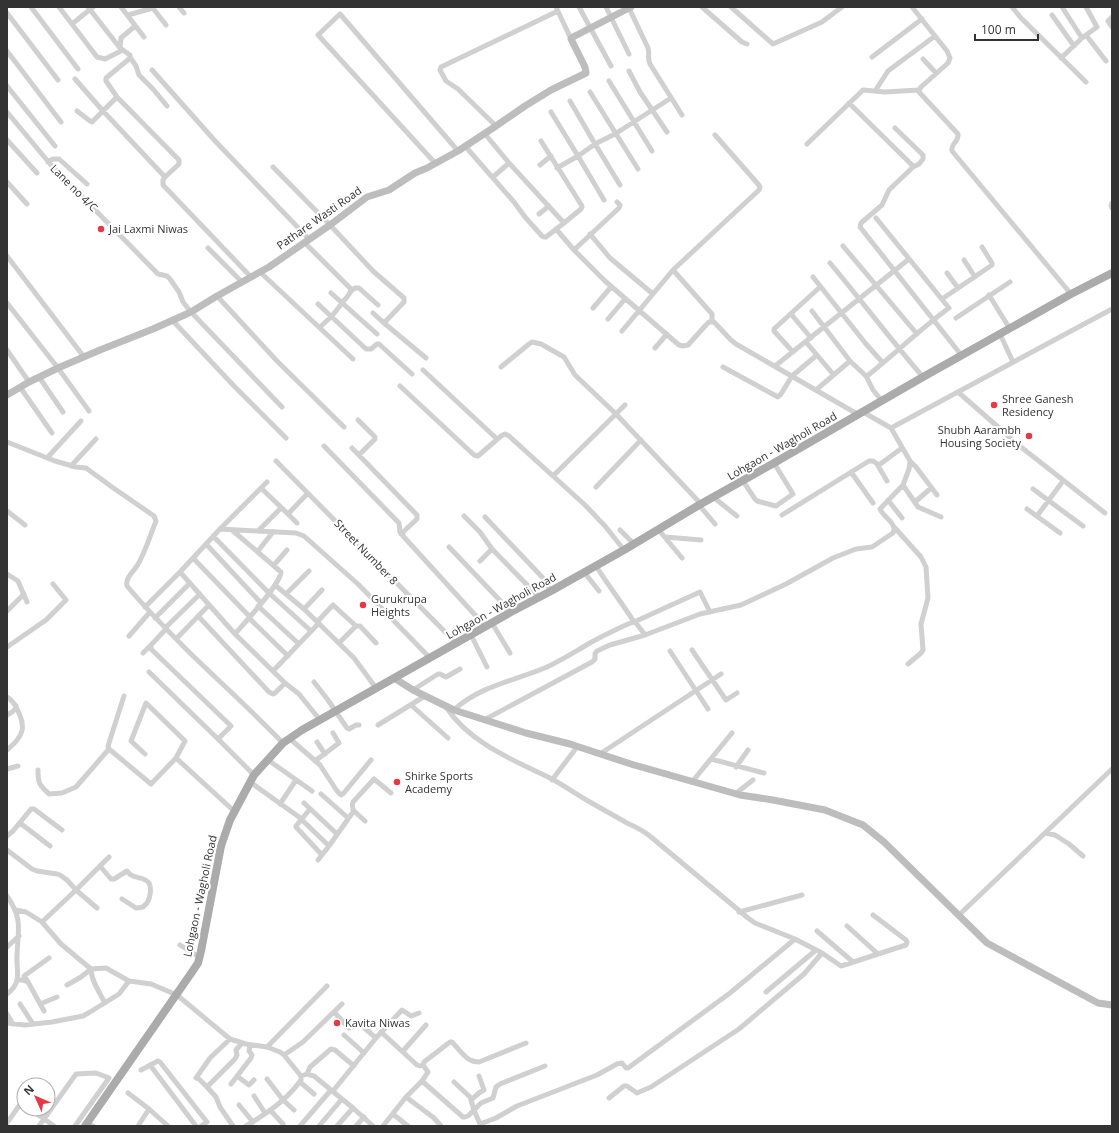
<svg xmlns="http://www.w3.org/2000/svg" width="1119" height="1133" viewBox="0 0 1119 1133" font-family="'Open Sans',sans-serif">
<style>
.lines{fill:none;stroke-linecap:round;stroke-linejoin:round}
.street{stroke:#d0d0d0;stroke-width:5}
.secondary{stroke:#bdbdbd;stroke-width:7}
.primary{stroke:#ababab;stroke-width:8}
.poi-dot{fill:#e63946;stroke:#fff;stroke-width:1.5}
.labels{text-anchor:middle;stroke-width:4;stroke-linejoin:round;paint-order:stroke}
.street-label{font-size:11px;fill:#333;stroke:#fff}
.poi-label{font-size:11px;fill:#333;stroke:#fff;text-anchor:start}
</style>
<rect width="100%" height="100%" fill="#fff"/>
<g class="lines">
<path class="street" d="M31 7 78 69
M59 7 97 57 105 59 123 50
M88 7 120 48 130 55 129 59 106 78V81L117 97 179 160V164L165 177
M121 7 144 37
M152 7 166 25
M179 7 184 13
M556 7 571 39
M579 7 611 66
M606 7 629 54
M702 7 742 42 747 44
M731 7 773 44 822 22 842 7
M912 7 947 51 950 58 948 63 921 87 919 90V92L958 134C959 142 950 144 952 151L1071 294
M1012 7 1021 18 1086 82
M1062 7 1082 38
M629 8 648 48C650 54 647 58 650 64L682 115
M7 13 58 80
M128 15 153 8
M1052 15 1074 46
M1112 17 1108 21 1112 27
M72 24 93 7
M1086 35 1106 61
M120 48 121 38 135 26
M7 51 61 122
M130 57 136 66 139 75 153 89 167 106
M872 57 922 19
M1061 58 1082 38 1097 27 1086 7
M923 59 936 73
M152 70 216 142 309 239
M629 71 640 92 667 132
M75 79 103 111 165 177 163 180V185L251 277
M609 81 652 151
M7 86 55 146
M875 91 888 71 935 36
M590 92 638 169
M570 101 595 144 620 185
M849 103 912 165V168L889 190 882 205 861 223 860 227 962 356
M77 111 90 121 92 122 117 97
M7 112 51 165 158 274 167 276 170 279 179 292 183 302 191 312 282 407
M551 112 578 156 604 200
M496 126 458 89 446 81 440 70 441 67 558 11
M895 128 923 155V159L919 164 913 167
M7 140 37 173
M541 141 582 206V207L581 209 564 223
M807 144 863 90 885 92 919 90
M465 146 514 202 525 217 542 236 544 237H546L564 223 509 163 485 134
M48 162 53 159H59L87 184
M435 163 318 35 340 14 458 151
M540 165 551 156
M273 167 330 225 373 271 404 298V302L384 323 426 358
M557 168 578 156 595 144 615 134 671 98
M493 177 509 163
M7 182 27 204
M1112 203 1111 205 1112 208
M539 214 549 206
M556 229 574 250 605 281 679 345 683 346 688 345 706 325 709 322H714L731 340 736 344 859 415
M590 234 610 258 653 294
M304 242 351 289 350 293 332 316 320 327
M843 246 917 334
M208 248 242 282
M574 250 619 208 620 205 617 202
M7 256 84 357
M964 260 975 277
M830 263C861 300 891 340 923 377
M673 270 712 314V321
M260 272 353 359
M947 273 958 288
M813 277 866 344 883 363
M351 291 355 288H359L378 305
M331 293 377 334
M989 295 1010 329
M217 296 277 361 344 427
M942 299 992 265V263L982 247
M7 303 58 368 89 411
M318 304 366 349H371L377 344H379L412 374
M593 308 611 287
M812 311 850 361 866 376H867C895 354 920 329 949 308L876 218
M373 313 384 323
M791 314 811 338
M956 318 1010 282
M608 319 625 299
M173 321 234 386 286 438
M622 331 673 270 759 190 760 187 758 184 715 135
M1000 334 1013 362
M806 342 833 374
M655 348 667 334
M7 350 29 382
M793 352 774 331V329L820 287
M775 366 909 259
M501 367 529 344 532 342 541 344 564 357 575 375 616 414 701 504
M723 367 778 397 781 394 792 376 817 355
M423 370 497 439
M866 376 873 390 882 401
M39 377 63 412
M400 386 474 455 478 456 501 436 505 434 509 436 585 505 605 526 624 550
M20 387 52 433
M816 390 850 361
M958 392 1021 447 1105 513
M863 412 891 428 1112 309
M358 420 375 437V439L359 455
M7 442 55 461 76 467 86 468 112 487 154 516 156 521C150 536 145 553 137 566 133 572 125 578 127 586 147 610 168 631 190 653 221 683 253 712 283 743
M324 446 399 523 400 532 403 536 486 627
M352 448 417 515V519L401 534
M47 458 81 421
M276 461 456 643
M910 461 916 467 937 495
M877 464 887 481
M71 466 96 439
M851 472 873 503
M553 476 625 405
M743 481 755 499 757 501 776 506 793 494 774 463
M903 485 918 507 941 517
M596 487 641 440
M261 488 267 482
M1033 489 1083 526
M713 497 737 516
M888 500 902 518
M915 502 931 488
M699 505 715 524
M1027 509 1060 533
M7 511 25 525
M288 514 297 523
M782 515 869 461H873L879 465 902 448
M464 516 480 532 492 549 539 597
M1037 516 1063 481
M485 517 543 578 551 591
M895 528 921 557 926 567 928 598 921 624 923 650 921 653 908 664
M220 529 261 488 288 514 307 494
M658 529 682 558
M232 530 281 572C280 585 245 622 235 634
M620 530 634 544
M258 531 281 508
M213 536 269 593 311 631
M665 537 701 540
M206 544 261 603
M449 547 511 612
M258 551 273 532
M193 558 250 617
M480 561 492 549
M274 565 287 550
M596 566C608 585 622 603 634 622L700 592 710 612
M180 572 235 634 285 683 299 694 320 720
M584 572 599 591
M7 574 18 581 27 602
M275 585 304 609 354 658 376 688
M286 594 309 571
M258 606 299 644
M145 607 180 572 220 529 296 533 304 536 359 585 430 658
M304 609 322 590
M7 611 24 594
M198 616 269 692 273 694 275 693 285 683
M155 618 190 583
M249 618 288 656
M317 622 333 605 356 626
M492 623 510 653
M165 628 200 594
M166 629 151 645V649L231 726 218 739 254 775
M471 635 487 667
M129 636 150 612
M176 639 209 605
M339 643 355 627 357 626H360L376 643
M7 647 46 620 66 600 53 584
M692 650 726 700 737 693
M670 651 708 709
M143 653 151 645
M273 671 319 623
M149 672 218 739
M314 682 328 700 347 728 349 729 356 725H359
M413 690 438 674H440L446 677 460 669
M124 696 108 746 109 749 151 784 176 758 234 811
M7 697 10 699 16 706C16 711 10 713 7 715
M411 705 448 738
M454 710C479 686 517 680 547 667 562 660 576 651 590 643 602 636 615 630 628 624L634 622 636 623 645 635
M484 720 592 662 595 659V654L597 651 610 645 645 635 700 614 741 605 786 584 833 558 856 549 872 547 893 533C898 524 884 518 880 509L903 485 909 469 910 461 891 428
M378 725 425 696
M289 738 320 765 337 791 341 795 343 794 371 760
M317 742 325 754
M7 750C24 736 27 727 16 707
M145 754 131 741 146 703 185 741 176 758
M600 754 721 674
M711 759 764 773
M268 760 312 791
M315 761 339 743 333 733
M736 767 748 750
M7 769 18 766
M38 770C38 784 39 784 49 794L62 793 76 787 109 749
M552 780 577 747
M250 782 299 817 329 846 353 812C354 808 351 806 353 802L374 779 391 793
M692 782 732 733
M321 794 348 818
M735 794 753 780
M304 803 337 834
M280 804 296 780
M310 809 296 826V827L322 855
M353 810 365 821
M20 823 50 846
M1045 833 1055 835 1069 844 1083 856
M7 836 13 831 31 809H34L62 830
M7 850 32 869 37 871 57 874 60 875 67 880 76 890 97 908
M318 860 329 846
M100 866 111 879H114L127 871C128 872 129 874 131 875 137 879 145 877 149 883 152 889 150 901 145 905 143 908 140 908 136 908L122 899
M7 896C23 919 18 929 17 955 16 971 23 982 7 994
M16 910 26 912 42 922 61 944 91 969 106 968 129 981 151 984 177 995 230 1039 246 1044 267 1047 280 1052 284 1055 301 1076V1080C286 1101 267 1113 246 1126
M739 912 802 895
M959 915 1112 769
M42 922 76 890 109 857
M847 926 878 954
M817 931 853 962
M795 939 822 953 841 966 906 945 907 942 906 940 873 915
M180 945 199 957
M7 947 19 936
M91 969C91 981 100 993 105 1003
M18 980H22L28 982 44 1011
M28 982 24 976 49 958
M67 985 81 977 91 969
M766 992 816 950
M20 1004 33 1024
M40 1004 57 997
M334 1012 349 1028
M7 1014 13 1024
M7 1023 25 1025 52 1022 83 1016 90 1012 119 994 129 981
M361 1025 376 1038
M381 1032 417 1065 420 1066 423 1065
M344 1035 364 1053
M267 1047 327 986
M403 1051 426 1025
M284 1055 303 1042 342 1004
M150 1065 196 1126
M141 1070 158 1061 160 1062 207 1122 201 1126
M307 1074 310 1067 331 1049 335 1050 354 1066
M237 1076 249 1085 254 1080
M301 1076 307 1074 314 1076 353 1108 373 1126
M196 1078 210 1058 230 1039
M198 1078 207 1087
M267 1079 283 1100 294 1110
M422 1081 428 1072 423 1065 424 1062 450 1042H452C460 1050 466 1062 479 1062L526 1043
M300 1082 314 1094
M454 1082 470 1097 474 1110 481 1103 493 1098 496 1087 500 1084 545 1066
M231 1084 251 1058 252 1055 249 1051 250 1045
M333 1091 376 1038 402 1010 411 1016 419 1013
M128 1093 149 1109 168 1126
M254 1096 265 1113
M406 1097 434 1118 441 1126
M609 1098 624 1086H627L637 1093 651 1087 739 1029 804 974 822 953
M471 1100 479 1093 484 1090 479 1076
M239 1105 253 1122
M30 1109 54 1126
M271 1111 283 1124
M393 1114 408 1126
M7 1123 21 1103 24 1105
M87 1123 93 1126
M39 1126 76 1074 96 1073 109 1078 75 1126
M138 1126 149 1109
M233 1126 220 1107 216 1097 207 1087 235 1059 237 1055 236 1050 242 1043
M300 1126 331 1090
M319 1126 342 1099
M337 1126 353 1108
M356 1126 364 1117
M383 1126 406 1097 422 1081 463 1117H465L468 1116 474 1110 480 1124 496 1118 517 1106 597 1075 617 1064 622 1063 626 1068H628L730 993 795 939 755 923 748 918 651 837C644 831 636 827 627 823 615 816 602 809 590 802 576 794 562 784 548 777 511 759 470 743 446 707"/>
<path class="secondary" d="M7 395 29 382 58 368 100 350 153 329 191 312 217 296 269 267 330 225 367 197 389 190 415 173 427 168 458 151 496 126 525 106 551 90 584 74 586 73 585 67 571 39 573 37 631 7
M394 678 413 690 454 710 526 733 570 744 634 765 740 795 773 800 825 810 863 825 884 842 987 943 1098 1003 1112 1005"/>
<path class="primary" d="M85 1126 192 972 198 963 201 951 221 846 230 820 254 775 283 743 302 730 511 612 551 591 624 550 699 505 774 463 923 377 1071 294 1112 273"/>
</g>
<g class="poi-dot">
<circle cx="101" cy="229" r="4"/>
<circle cx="994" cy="405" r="4"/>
<circle cx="1029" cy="436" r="4"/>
<circle cx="363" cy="605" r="4"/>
<circle cx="397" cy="782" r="4"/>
<circle cx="337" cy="1023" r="4"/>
</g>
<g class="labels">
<g class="street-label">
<text transform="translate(74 188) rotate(45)" y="4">Lane no 4/C</text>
<text transform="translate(319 218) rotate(-35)" y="4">Pathare Wasti Road</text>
<text transform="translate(782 446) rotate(-30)" y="4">Lohgaon - Wagholi Road</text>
<text transform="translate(366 552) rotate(46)" y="4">Street Number 8</text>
<text transform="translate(501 606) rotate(-29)" y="4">Lohgaon - Wagholi Road</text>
<text transform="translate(200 896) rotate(-78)" y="4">Lohgaon - Wagholi Road</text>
</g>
<g class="poi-label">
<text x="109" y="233">Jai Laxmi Niwas</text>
<text x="1002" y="403">Shree Ganesh<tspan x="1002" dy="13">Residency</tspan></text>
<text x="1021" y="434" text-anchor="end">Shubh Aarambh<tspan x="1021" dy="13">Housing Society</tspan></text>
<text x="371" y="603">Gurukrupa<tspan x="371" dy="13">Heights</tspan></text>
<text x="405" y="780">Shirke Sports<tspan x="405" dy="13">Academy</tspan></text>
<text x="345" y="1027">Kavita Niwas</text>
</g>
</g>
<rect width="1119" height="1133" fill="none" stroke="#333333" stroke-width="16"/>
<g transform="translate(36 1097) rotate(315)"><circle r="19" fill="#ffffff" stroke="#adadad"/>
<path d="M0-3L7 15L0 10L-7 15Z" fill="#e63946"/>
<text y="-6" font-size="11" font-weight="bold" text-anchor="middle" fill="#333333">N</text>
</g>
<path d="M975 34v6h63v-6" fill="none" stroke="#333333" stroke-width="2"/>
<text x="981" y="34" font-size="12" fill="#333333" stroke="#ffffff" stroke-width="3" paint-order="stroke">100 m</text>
</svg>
